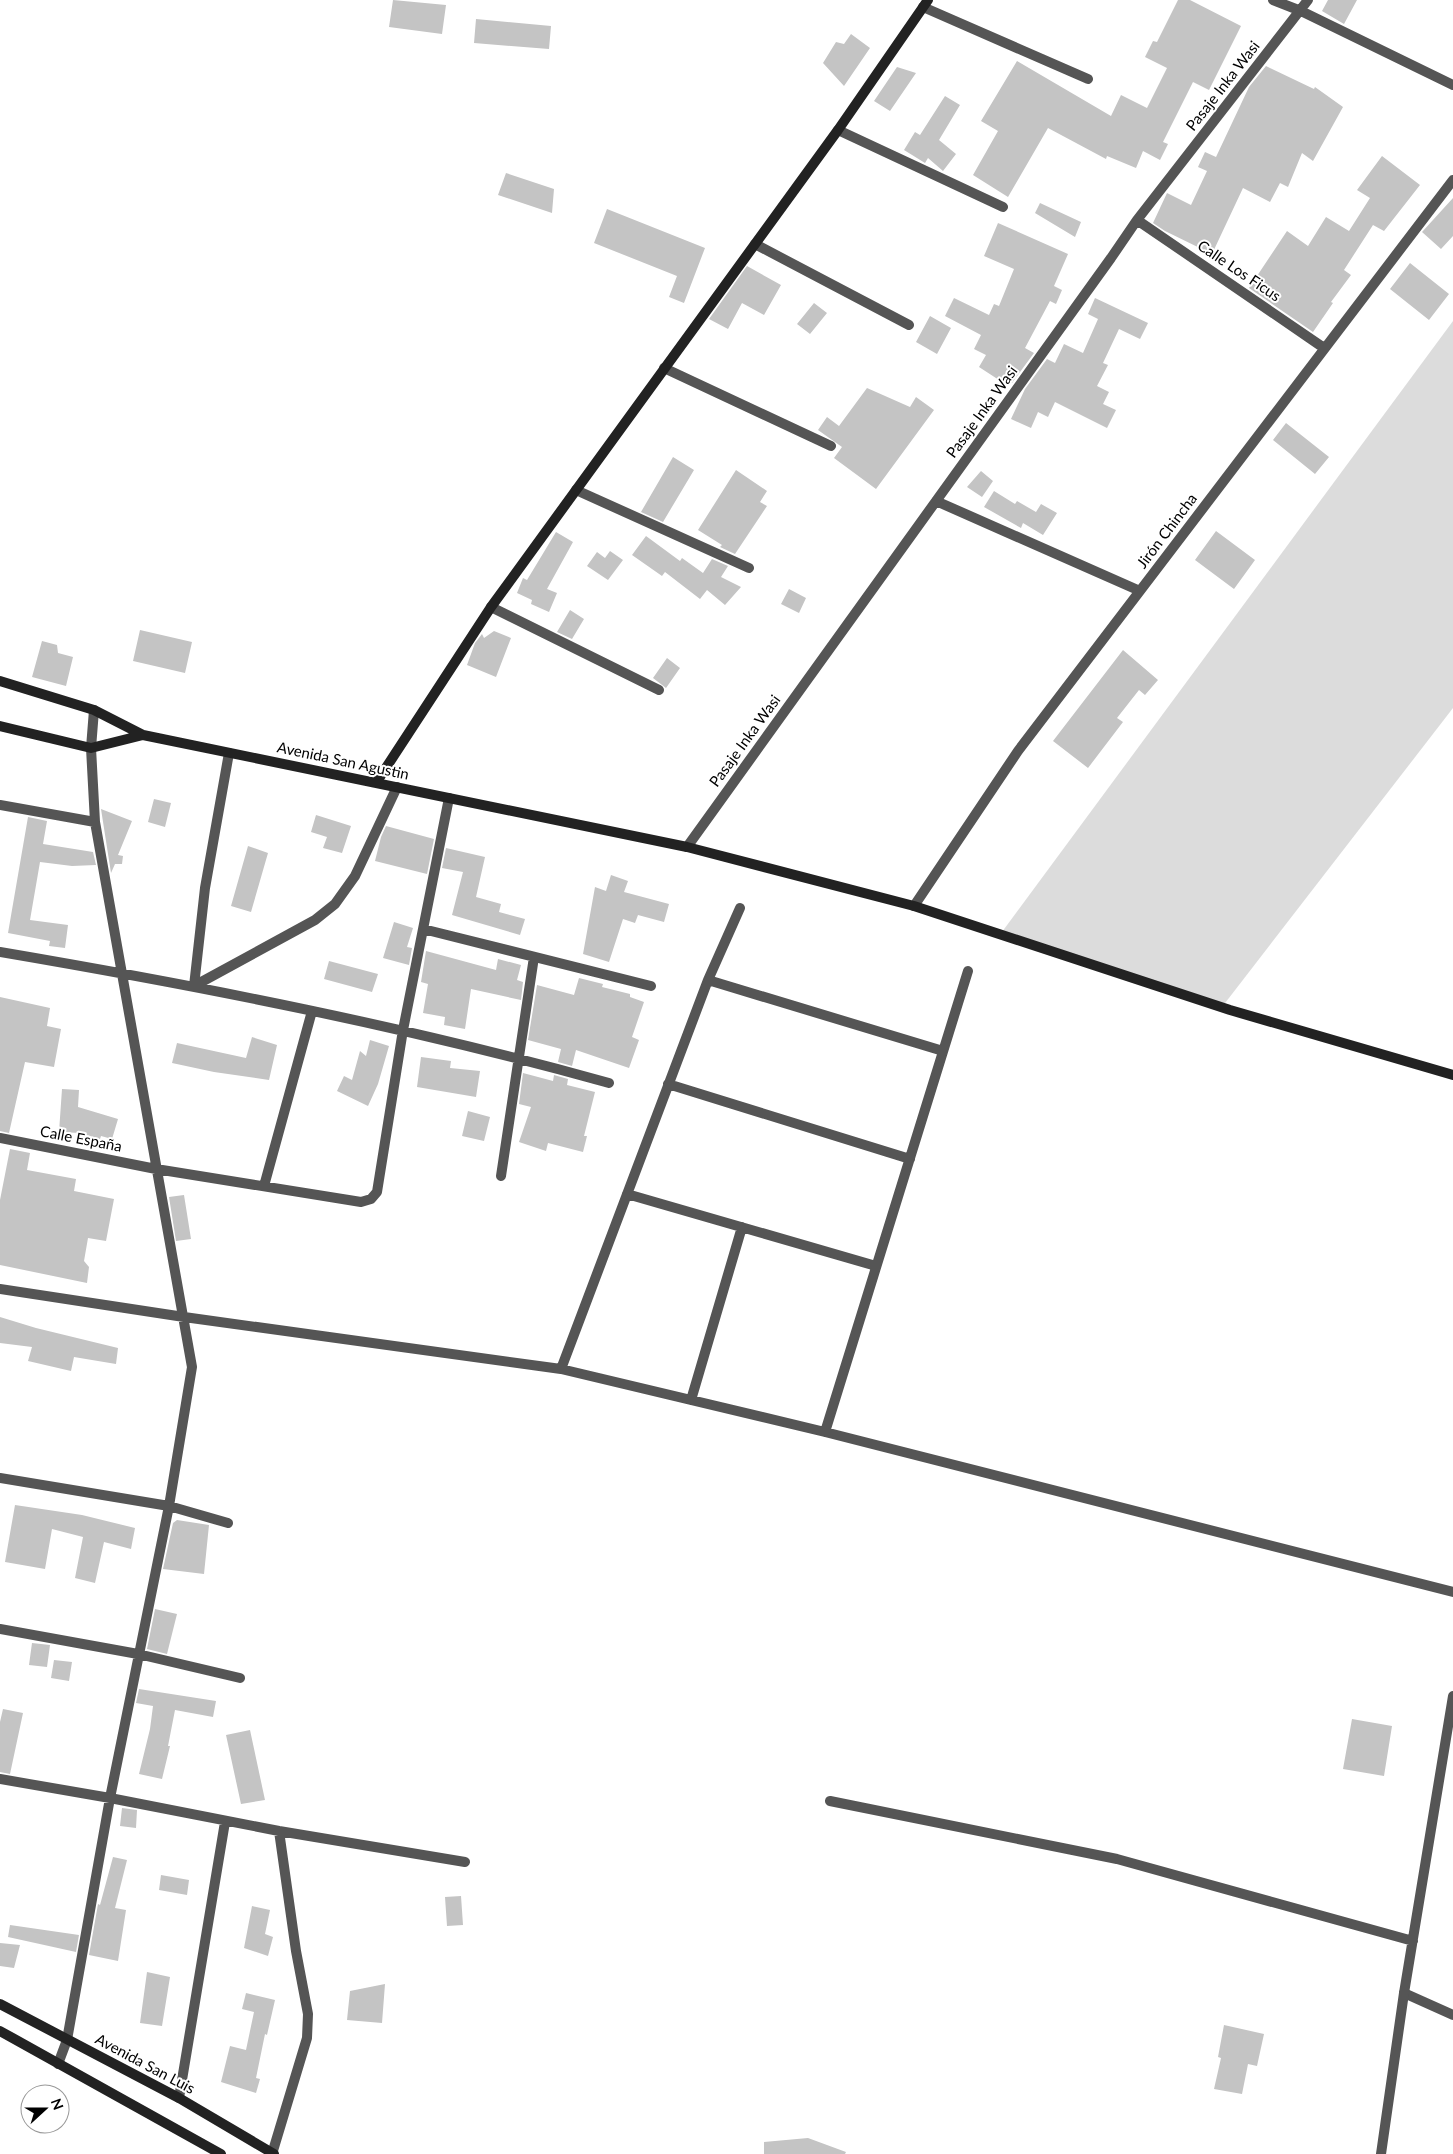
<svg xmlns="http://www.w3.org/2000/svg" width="1453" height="2154" viewBox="0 0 1453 2154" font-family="Lato,sans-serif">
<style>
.green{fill:#dcdcdc}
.building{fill:#c4c4c4}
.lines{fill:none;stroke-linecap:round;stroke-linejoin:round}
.lane{stroke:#555;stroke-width:10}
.street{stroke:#555;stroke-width:10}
.secondary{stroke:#222;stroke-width:10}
.labels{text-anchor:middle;stroke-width:4;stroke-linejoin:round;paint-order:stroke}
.street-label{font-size:15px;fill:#000;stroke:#fff}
</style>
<rect width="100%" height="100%" fill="#fff"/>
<path class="green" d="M1453 321V708L1222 1007 999 936Z"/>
<path class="building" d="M393 0 446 5 442 34 389 27Z
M1178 0H1190L1241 26 1209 90 1193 82 1163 142 1168 144 1160 160 1143 151 1136 168 1107 156 1106 159 1048 128 1008 197 973 175 998 131 981 121 1017 61 1111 116 1121 95 1147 108 1167 68 1145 57 1153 41 1157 42Z
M1328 0H1357L1344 24 1322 11Z
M476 19 551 26 549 49 474 43Z
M851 34 870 48 844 86 823 63 836 42 844 44Z
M1266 66 1314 89 1315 87 1343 107 1313 161 1302 153 1288 187 1280 183 1270 202 1243 188 1212 254 1165 231 1153 223 1167 193 1191 205 1207 171 1198 167 1205 152 1216 157 1249 87Z
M897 67 916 73 890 111 874 101Z
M945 96 960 105 939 140 956 154 943 171 928 158 925 163 904 150 915 132 920 135Z
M1382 156 1420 185 1384 231 1373 225 1344 270 1351 275 1331 302 1333 303 1313 332 1249 288 1287 231 1308 246 1326 217 1349 231 1370 198 1357 190Z
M506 173 554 189 552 213 498 195Z
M1453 198V236L1441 249 1422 232Z
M1040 203 1081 222 1075 237 1035 213Z
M607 209 705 248 684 303 669 297 677 276 594 243Z
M998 223 1068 254 1054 286 1062 290 1056 304 1050 301 1025 348 1034 353 1012 383 1001 378 999 380 979 367 986 355 974 349 981 335 945 316 954 298 989 315 994 304 999 306 1014 269 984 256Z
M1410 263 1449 294 1429 320 1390 289Z
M747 266 781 285 764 315 742 303 728 329 709 319Z
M1095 298 1148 323 1140 339 1119 329 1103 363 1108 365 1097 386 1109 392 1103 404 1116 410 1107 428 1055 402 1048 417 1038 412 1031 428 1011 419 1025 389 1047 359 1055 363 1064 344 1083 353 1098 319 1088 314Z
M814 303 827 313 810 334 797 324Z
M930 316 951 328 937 354 916 342Z
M867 388 910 407 916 397 934 410 876 489 834 458 842 447 818 430 827 417 839 426Z
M1286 423 1329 457 1315 474 1273 440Z
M673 457 694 470 663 522 641 512Z
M736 470 767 491 760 502 767 506 735 554 720 547 722 545 698 530Z
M981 471 993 481 982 497 967 487Z
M994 491 1015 504 1017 501 1036 512 1041 504 1057 513 1043 535 1023 523 1021 528 984 507Z
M1216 531 1255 560 1234 589 1195 560Z
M556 532 573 542 547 589 557 593 549 612 531 604 532 600 517 593 523 578 527 580Z
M646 536 680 561 682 558 703 573 712 559 728 566 721 577 741 587 725 605 707 590 700 599 665 572 662 576 632 555Z
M610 551 623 560 608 580 587 566 597 552 605 558Z
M789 589 806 598 799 613 781 604Z
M570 610 584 619 572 639 557 632Z
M140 630 192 642 185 673 133 661Z
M494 631 511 638 496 677 467 665 475 643 482 634 484 638Z
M42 641 57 645 58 653 73 657 66 686 32 677Z
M1123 650 1158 680 1145 695 1139 690 1117 718 1123 722 1088 768 1053 741Z
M667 658 680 668 666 688 653 678Z
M154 799 171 803 165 827 148 822Z
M101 809 132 821 118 855 123 856 122 864H115L111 873Z
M316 815 351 826 342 853 323 848 327 837 311 832Z
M28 817 47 821 43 844 93 852 96 865 72 866 40 862 30 920 68 925 65 948 49 946 50 941 8 933Z
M386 826 434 839 427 874 375 861 381 837Z
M248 846 268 853 251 912 231 906Z
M446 848 485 857 476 897 501 904 499 912 525 919 520 935 452 915 463 872 442 868Z
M611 875 628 881 624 892 669 904 664 922 638 915 635 923 623 919 609 962 583 954 595 887 606 891Z
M394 922 413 928 407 947 412 948 409 965 383 958Z
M426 951 496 970 498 959 521 965 517 980 523 982 521 1000 471 989 465 1029 444 1025 445 1017 423 1013 428 984 421 982Z
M329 961 378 974 372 992 324 979Z
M579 978 603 984 602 987 630 994V997L644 1002 632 1037 639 1040 629 1068 576 1050 572 1066 558 1062 561 1049 528 1040 537 985 574 995Z
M0 997 50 1008 47 1026 61 1029 54 1067 25 1062 9 1133 0 1131Z
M252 1037 277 1045 269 1080 214 1072 172 1063 177 1043 246 1058Z
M370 1040 389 1046 378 1084 368 1106 337 1091 344 1076 352 1080 360 1051 366 1056Z
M421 1057 451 1061 450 1068 480 1071 476 1097 417 1087Z
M523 1073 553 1081 554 1075 568 1079 567 1085 595 1092 584 1136H587L583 1152 548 1143 546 1151 519 1142 531 1107 519 1104Z
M62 1089 79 1090 78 1107 118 1119 112 1139 101 1136 100 1139 80 1133 59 1132Z
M468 1111 490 1117 484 1141 462 1136Z
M10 1149 30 1153 27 1170 76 1179 74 1191 114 1199 106 1241 88 1238 84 1261 89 1267 87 1283 0 1265V1200Z
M184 1195 191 1239 176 1241 169 1197Z
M0 1317 36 1328 118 1348 116 1364 74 1357 71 1371 28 1361 32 1347 0 1343Z
M15 1505 82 1515 135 1528 131 1549 104 1542 95 1583 75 1578 83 1537 52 1529 45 1569 5 1562Z
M177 1520 209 1525 204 1574 163 1569 173 1523Z
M155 1609 177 1614 167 1654 147 1649Z
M32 1643 50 1645 47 1667 29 1665Z
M54 1660 72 1662 69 1681 51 1678Z
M139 1689 216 1701 213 1717 175 1710 168 1746H170L162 1779 139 1774 150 1729 153 1706 136 1703Z
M3 1709 23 1713 10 1774 0 1772V1722Z
M1352 1719 1392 1726 1384 1776 1343 1769Z
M250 1730 265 1800 241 1804 226 1735Z
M122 1808 137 1810 136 1828 120 1826Z
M113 1857 127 1860 115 1908 126 1910 118 1961 89 1955 98 1904 100 1905Z
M161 1875 189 1880 187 1895 159 1890Z
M461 1896 463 1925 447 1926 445 1897Z
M252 1906 270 1910 265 1934 273 1937 268 1956 244 1948Z
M10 1925 79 1935 76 1952 8 1937Z
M0 1943 20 1945 14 1968 0 1966Z
M147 1972 170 1977 162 2026 140 2023Z
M385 1984 382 2023 347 2020 350 1991Z
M246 1993 275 2000 267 2035 265 2034 256 2078 260 2079 256 2093 221 2082 230 2046 246 2050 254 2012 242 2009Z
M1224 2025 1264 2034 1257 2066 1248 2064 1242 2094 1214 2089 1221 2058 1218 2057Z
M808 2138 846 2152 845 2154H764V2142Z"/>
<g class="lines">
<path class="lane" d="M1404 1993 1453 2015"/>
<path class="street" d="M1273 0 1301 11 1453 85
M923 7 1088 79
M838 130 1003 207
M1137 220 1324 348
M755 244 909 325
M664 368 831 446
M576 490 749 568
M936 501 1140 591
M491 607 659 690
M229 753 205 888 194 986 315 920 335 904 355 876 397 787
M0 805 95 822
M687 847 1111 258 1137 220 1308 0
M914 906 1018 751 1453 180
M423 929 651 986
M0 952C205 987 409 1027 609 1083
M708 980 943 1051
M668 1084 910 1159
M0 1138 156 1169 361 1202 371 1199 377 1192 403 1030 449 798
M501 1176 534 957
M264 1186 312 1011
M627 1194 876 1266
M0 1289 184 1317 561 1369 825 1432 1453 1592
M561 1369 708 980 740 908
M691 1400 742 1227
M825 1432 968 971
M0 1478 169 1506 228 1523
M0 1629 138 1654 240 1678
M0 1779 110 1798 279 1831 465 1862
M830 1801 1117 1859 1413 1941
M58 2064 67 2040 110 1798 169 1506 192 1367 95 822 91 748 94 710
M179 2098 225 1822
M272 2154 307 2038 308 2014 296 1951 279 1831
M1381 2154 1404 1993 1453 1696"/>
<path class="secondary" d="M0 681 94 710 143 735 687 847 914 906 1230 1010 1453 1075
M0 726 91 748 143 735
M376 783 491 607 838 130 928 0
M0 2004 179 2098 274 2154
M0 2031 221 2154"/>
</g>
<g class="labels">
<g class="street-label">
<text transform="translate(1223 86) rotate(-52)" y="5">Pasaje Inka Wasi</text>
<text transform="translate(1239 271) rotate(34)" y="5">Calle Los Ficus</text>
<text transform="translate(982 412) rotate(-54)" y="5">Pasaje Inka Wasi</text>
<text transform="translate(1167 531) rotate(-53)" y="5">Jirón Chincha</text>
<text transform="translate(745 741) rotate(-54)" y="5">Pasaje Inka Wasi</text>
<text transform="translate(343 761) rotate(12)" y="5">Avenida San Agustin</text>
<text transform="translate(81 1139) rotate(11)" y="5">Calle España</text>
<text transform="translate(145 2064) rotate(28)" y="5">Avenida San Luis</text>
</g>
</g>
<g transform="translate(45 2109) rotate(69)"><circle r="24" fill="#ffffff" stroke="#999999"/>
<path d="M0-4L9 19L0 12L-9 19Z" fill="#000000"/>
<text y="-8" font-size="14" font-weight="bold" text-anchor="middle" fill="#000000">N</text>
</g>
</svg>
